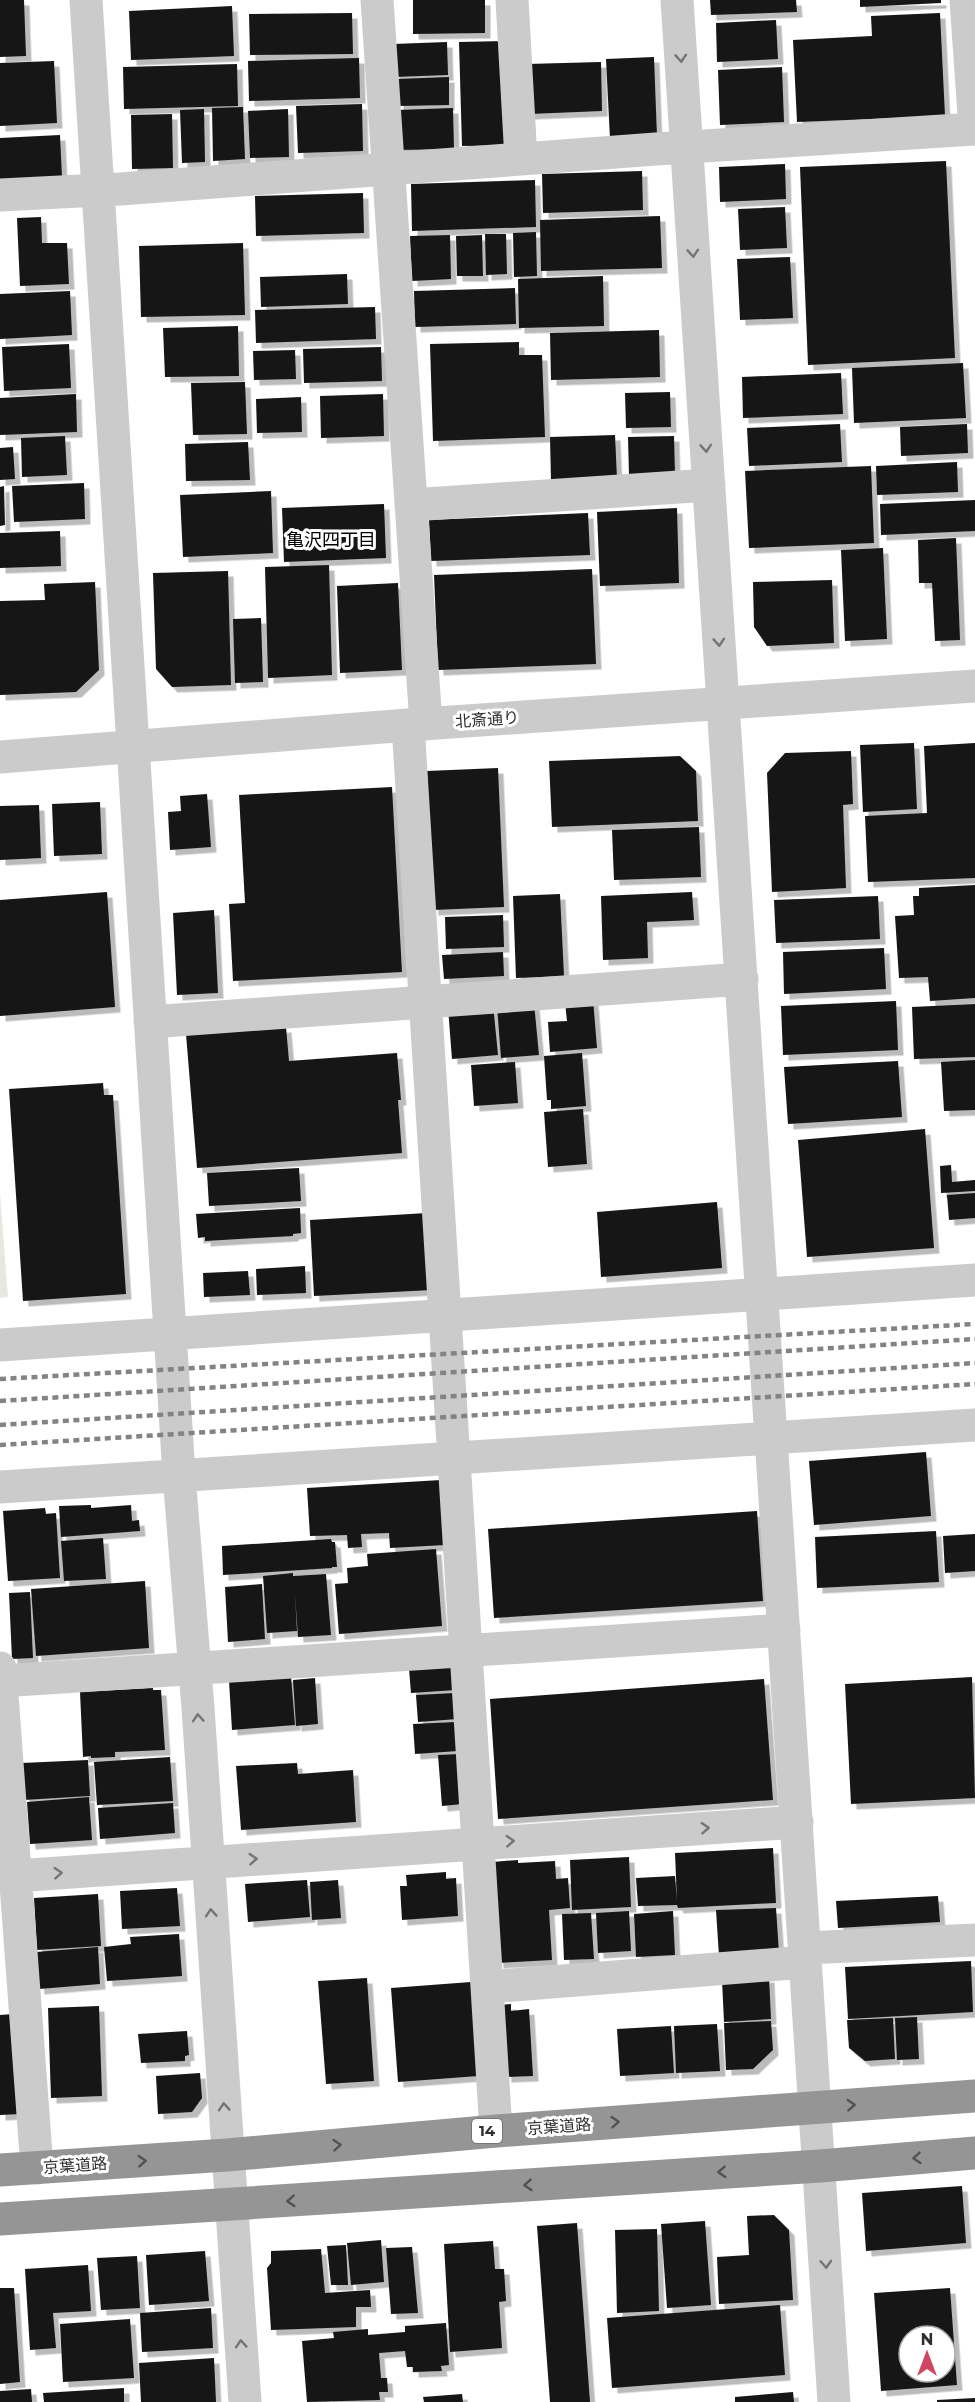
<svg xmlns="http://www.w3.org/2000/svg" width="975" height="2402" viewBox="0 0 975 2402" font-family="Montserrat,'Noto Sans JP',sans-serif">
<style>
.green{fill:#e6eade}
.building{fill:#151515;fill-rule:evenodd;filter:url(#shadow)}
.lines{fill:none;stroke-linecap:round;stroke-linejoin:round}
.minor{stroke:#cbcbcb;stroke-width:33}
.highway{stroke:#959595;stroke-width:33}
.rail{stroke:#838383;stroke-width:4.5;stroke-dasharray:6 4.5;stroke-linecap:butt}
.oneway{stroke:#757575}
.oneway2{stroke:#525252}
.labels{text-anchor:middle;stroke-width:6;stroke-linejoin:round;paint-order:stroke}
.shield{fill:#fff;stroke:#6d6d6d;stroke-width:1.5}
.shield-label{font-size:15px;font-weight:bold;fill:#2e2e2e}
.street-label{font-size:16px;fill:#2e2e2e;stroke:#fff}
.neighbourhood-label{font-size:18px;fill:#000;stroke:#fff}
</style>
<defs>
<filter id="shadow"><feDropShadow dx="5.5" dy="5.5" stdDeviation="0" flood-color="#0004"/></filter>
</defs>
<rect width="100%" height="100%" fill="#fff"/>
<path class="green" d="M0 1193 8 1297 0 1298Z"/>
<path class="building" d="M0 0H24L26 56 0 57Z
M413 0H485V33L413 34Z
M710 0H796L797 12 711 15Z
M860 0H941V3L860 7Z
M232 6 234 56 131 60 129 11Z
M352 13 353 54 250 55 249 14Z
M940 13 945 116 797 122 793 40 872 36 871 16Z
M776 20 778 59 717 62 716 23Z
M505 41 508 145 462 146 459 42Z
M447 42 448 75 394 77 393 44Z
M654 57 657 137 610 139 606 59Z
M359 58 360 98 249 101 248 61Z
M54 61 57 123 0 126V63Z
M601 62 602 111 529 114 527 64Z
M237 64 238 106 124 109 123 67Z
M782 67 784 122 720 125 718 70Z
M449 77V105L398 106 397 79Z
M362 104 363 151 298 153 296 106Z
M243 107 245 159 213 161 212 108Z
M453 108 454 149 398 150 397 110Z
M204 109 205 162 182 163 180 110Z
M288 109 289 157 250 158 248 111Z
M172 114 173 168 132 169 131 115Z
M60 135 62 177 0 180V138Z
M946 161 955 358 808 365 800 167Z
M785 164 786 199 720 202 719 167Z
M642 171 643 210 543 213 542 174Z
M535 180 536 227 412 231 411 184Z
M363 193 364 233 256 236 255 196Z
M785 207 787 248 740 250 738 209Z
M660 216 662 268 541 271 540 220Z
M41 217 42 243H67L69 284 20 286 17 218Z
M536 232 537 276 514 277 513 233Z
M485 234H506L507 274 486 275Z
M450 235 451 279 412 281 410 236Z
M482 235 483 276H457L456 236Z
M243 243 245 315 141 317 139 246Z
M790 257 793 318 740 320 737 259Z
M347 274 348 304 261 307 260 277Z
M603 276 604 326 519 328 518 279Z
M515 288 516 324 415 327 414 291Z
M70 291 72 335 0 339V294Z
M375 307 376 339 256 343 255 310Z
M238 326 239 376 165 377 163 328Z
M659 330 660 377 551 380 550 333Z
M519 342V355H542L545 437 433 441 430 344Z
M69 344 71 388 4 391 2 347Z
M381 347 382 381 304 383 303 349Z
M295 350 296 379 254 380 253 351Z
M963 363 966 418 854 423 852 368Z
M841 373 843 414 743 418 742 377Z
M245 382 247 434 193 435 191 383Z
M670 392 671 427 626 428 625 393Z
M76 394 77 432 0 435V398Z
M383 394 384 436 321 438 320 396Z
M301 397 302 432 257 433 256 399Z
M840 424 842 462 749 466 747 428Z
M967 424 968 453 901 456 900 427Z
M615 435 617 479 551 481 550 437Z
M65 436 67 475 22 477 21 438Z
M674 436 675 475 629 476 628 437Z
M248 442 250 480 186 481 185 444Z
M13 447 15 479 0 480V448Z
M957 462 958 492 877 495 876 466Z
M871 466 874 543 749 548 745 471Z
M84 483 85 519 14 522 12 486Z
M4 486 5 525 0 526V487Z
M271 491 273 553 183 557 180 495Z
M975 500V531L881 535 880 504Z
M384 504 386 558 284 562 282 508Z
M677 508 679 583 600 586 597 512Z
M588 513 590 555 431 561 429 520Z
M60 531 61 566 0 568V533Z
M956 538 960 640 935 641 932 583H919L918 540Z
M883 548 887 639 845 641 841 550Z
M329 565 332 675 268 678 265 567Z
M592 569 596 664 438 670 434 575Z
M228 571 231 685 172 687 156 669 153 573Z
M832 580 834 643 767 646 754 627 753 582Z
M95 582 99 670 76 692 0 695V601L45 600 44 584Z
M398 583 402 670 340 673 337 586Z
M261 618 263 682 235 683 233 619Z
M914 743 917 809 863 812 860 745Z
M975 743V878L868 882 865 816 927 813 924 746Z
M851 751 853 804 843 805 846 888 772 892 767 773 785 753Z
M680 756 696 771 698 821 552 827 549 761Z
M498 768 504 907 433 910 427 771Z
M392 787 402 972 233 981 229 904 245 903 239 795Z
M207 794 211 847 170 850 168 812 181 811 180 796Z
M100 802 102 854 54 856 52 804Z
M39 805 41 858 0 860V806Z
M699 827 701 877 614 880 612 830Z
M975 885V998L930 1001 928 977 899 978 895 916 914 915 913 896H919V888Z
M107 892 115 1007 0 1016V900Z
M692 892 694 920 647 922 648 958 603 960 601 896Z
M560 894 564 976 516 978 513 896Z
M878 896 880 939 776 943 774 900Z
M214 910 218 993 177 995 173 913Z
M503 915 504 947 446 949 445 917Z
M884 948 886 989 784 994 783 952Z
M503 952 504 976 444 979 442 955Z
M593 999 597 1048 550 1052 548 1022 567 1021 565 1002Z
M896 1001 898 1050 783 1055 781 1006Z
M534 1003 539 1055 501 1058 497 1006Z
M493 1004 498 1055 452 1059 448 1008Z
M975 1004V1057L914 1059 912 1007Z
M286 1027 289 1061 397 1053 401 1100H398L402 1153 197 1168 186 1034Z
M582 1053 586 1106 551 1109V1100H547L544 1056Z
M975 1060V1110L944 1111 941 1062Z
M898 1061 902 1117 788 1124 784 1067Z
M515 1062 518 1103 474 1106 471 1065Z
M103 1083 104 1095H113L126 1294 23 1301 9 1089Z
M583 1109 587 1164 548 1167 544 1112Z
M925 1129 934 1248 807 1257 798 1140Z
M951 1165 952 1182 975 1180V1191L941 1193 940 1166Z
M299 1168 301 1201 209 1206 207 1173Z
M975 1193V1218L949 1220 947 1195Z
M717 1202 722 1268 601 1277 597 1212Z
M300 1208 301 1233 293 1234V1236L205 1241V1237L198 1238 196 1214Z
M427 1213 432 1290 314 1296 310 1220Z
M305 1266 306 1293 257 1295 256 1269Z
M248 1271 250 1295 204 1297 203 1273Z
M926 1452 931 1516 814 1525 809 1461Z
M441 1480 445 1545 390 1548 389 1533 361 1534 362 1547 348 1548 347 1535 310 1536 307 1488Z
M91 1505V1508L131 1505 132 1521 139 1520 140 1531 61 1537 59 1506Z
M45 1508 46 1514 56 1513 60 1578 8 1581 3 1511Z
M757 1511 763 1601 494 1618 488 1529Z
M936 1531 939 1582 817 1588 815 1537Z
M975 1534V1571L945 1573 943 1536Z
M103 1538 106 1579 64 1581 61 1541Z
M331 1539 332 1542H335L337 1567H332V1568L223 1575 222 1546Z
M436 1549 442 1626 339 1634 335 1584 348 1583 347 1568 368 1566 367 1554Z
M293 1573V1576L326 1574 331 1635 298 1637 295 1595 297 1631 267 1633 263 1576Z
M145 1581 149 1648 36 1656 31 1589Z
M262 1584 265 1639 228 1642 225 1587Z
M30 1592 33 1658 12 1659 9 1593Z
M454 1666 456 1690 411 1693 409 1669Z
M291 1676 295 1725 232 1730 229 1681Z
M972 1677 975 1798 851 1804 845 1684Z
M315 1678 318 1724 296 1726 293 1680Z
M764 1679 773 1800 498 1819 490 1699Z
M153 1688V1690H161L165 1750 115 1752V1757L91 1758V1756L83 1757 80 1692Z
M455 1693 457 1719 418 1722 416 1695Z
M456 1722 458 1751 415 1754 413 1724Z
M460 1754 463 1804 442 1806 438 1755Z
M170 1757 173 1801 97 1805 94 1762Z
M88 1760 90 1796 24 1800 22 1763Z
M297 1763 298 1774 353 1770 356 1822 241 1830 236 1766Z
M89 1797 92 1840 30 1844 27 1802Z
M173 1803 175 1833 100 1839 98 1808Z
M773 1848 776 1903 678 1908 677 1905 638 1906 636 1878 675 1876 677 1901 675 1853Z
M629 1857 631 1907 572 1910 570 1860Z
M518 1860V1863L555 1861 556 1879 568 1878 570 1908 549 1910 552 1960 498 1963 492 1862Z
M446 1872V1879L456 1878 458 1916 402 1920 400 1886H407L406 1875Z
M307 1880 310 1917 248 1922 245 1884Z
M338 1880 341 1918 312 1920 310 1882Z
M177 1888 180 1926 122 1929 120 1891Z
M98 1894 101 1946 37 1950 34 1898Z
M938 1896 940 1922 838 1928 836 1901Z
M776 1908 779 1953 719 1956 716 1910Z
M629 1911 631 1951 598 1953 596 1913Z
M673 1911 675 1955 636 1957 634 1914Z
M591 1913 594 1959 564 1960 562 1914Z
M179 1934 182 1976 107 1981 104 1947 131 1944 130 1937Z
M98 1947 100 1984 39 1989 36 1952Z
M971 1961 973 2012 848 2019 845 1967Z
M769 1977 771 2019 724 2022 722 1980Z
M367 1978 374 2081 326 2084 318 1981Z
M471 1982 478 2076 398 2082 391 1988Z
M511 2004V2011L529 2009 533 2076 506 2077 501 2005Z
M99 2006 102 2096 51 2098 48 2008Z
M13 2014 20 2114 0 2115V2015Z
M917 2017 919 2059 897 2060 895 2018Z
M893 2018 895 2059 865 2061 849 2048 847 2020Z
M771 2021 773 2050 753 2069 726 2070 724 2023Z
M717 2024 720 2071 676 2073 674 2026Z
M671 2026 674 2073 620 2076 617 2029Z
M187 2031 189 2055 185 2056V2061L141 2063 138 2034Z
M200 2073 202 2098 192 2112 158 2114 156 2076Z
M962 2186 966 2243 866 2251 862 2193Z
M774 2215 789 2230 793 2300 719 2304 717 2257 749 2255 747 2216Z
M705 2221 711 2305 667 2308 661 2224Z
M577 2223 590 2402H550L537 2226Z
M657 2229 659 2311 617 2313 615 2230Z
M381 2240 384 2282 351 2285 347 2243Z
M493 2241 495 2269H504L506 2301 499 2302 502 2348 450 2352 444 2244Z
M346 2245 348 2285H331L327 2246Z
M412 2247 418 2313 391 2314 386 2248Z
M321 2249 325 2293 370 2290 371 2307H356V2327L271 2330 267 2268 271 2263V2251Z
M205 2251 209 2301 149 2305 146 2255Z
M137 2256 140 2308 101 2310 97 2258Z
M88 2265 91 2311 53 2313 56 2348 30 2350 25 2269Z
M0 2288H14L20 2382 0 2384Z
M950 2288 957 2385 881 2391 874 2293ZM909 2336H945V2372H909Z
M780 2305 785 2375 612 2388 607 2318Z
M211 2308 213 2348 142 2352 140 2313Z
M130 2319 134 2378 63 2382 60 2324Z
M446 2323 449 2365 441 2366 442 2371 413 2372V2367H407L405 2351 379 2353 381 2378H387L388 2392H379L380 2400 307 2402 302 2341 334 2338 333 2332 368 2329V2335L405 2332V2326Z
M214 2358 216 2402H141L139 2363Z
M124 2388V2402H44L43 2393Z
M31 2389 32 2402H0V2391Z
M793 2392 794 2402H735V2397Z
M462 2394 463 2402H424L423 2397Z
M975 2398V2402H937V2400Z"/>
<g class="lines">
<path class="minor" d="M86 0 179 1475 198 1708 245 2402
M377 0 426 724
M512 0 521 159
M677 0 834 2402
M966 0 975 129
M0 195 120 189 656 149 975 129
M411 505 709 485
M408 725 496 2131
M0 757 408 725 975 686
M150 1022 742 979
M0 1345 975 1280
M0 1487 975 1425
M0 1668 37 2168
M0 1681 784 1630
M0 1877 797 1822
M806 1948 975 1940
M487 1987 806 1962"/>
<path class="highway" d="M0 2170 227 2155 496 2131 975 2096
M0 2219 820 2166 975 2153"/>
<path class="rail" d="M0 1379 975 1324
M0 1401 975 1339
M0 1425 975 1363
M0 1445 975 1384"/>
</g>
<defs><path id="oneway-chevron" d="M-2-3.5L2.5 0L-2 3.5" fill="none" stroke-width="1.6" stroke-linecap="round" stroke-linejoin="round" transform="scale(1.5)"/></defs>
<g class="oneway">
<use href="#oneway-chevron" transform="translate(681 58) rotate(86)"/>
<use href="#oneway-chevron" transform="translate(693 253) rotate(86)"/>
<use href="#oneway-chevron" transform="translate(706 448) rotate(86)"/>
<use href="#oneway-chevron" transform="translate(719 642) rotate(86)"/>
<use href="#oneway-chevron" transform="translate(198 1718) rotate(-94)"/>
<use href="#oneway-chevron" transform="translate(705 1828) rotate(-4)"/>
<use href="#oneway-chevron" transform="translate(510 1841) rotate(-4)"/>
<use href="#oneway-chevron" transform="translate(253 1859) rotate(-4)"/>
<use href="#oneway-chevron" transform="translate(58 1873) rotate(-4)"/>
<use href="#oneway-chevron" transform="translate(211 1913) rotate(-94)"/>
<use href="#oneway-chevron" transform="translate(224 2107) rotate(-94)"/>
<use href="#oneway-chevron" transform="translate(826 2264) rotate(87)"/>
<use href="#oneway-chevron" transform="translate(241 2344) rotate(-94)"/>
</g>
<g class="oneway2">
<use href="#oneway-chevron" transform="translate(851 2105) rotate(-4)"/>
<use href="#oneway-chevron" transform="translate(615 2122) rotate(-4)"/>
<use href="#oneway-chevron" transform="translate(337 2145) rotate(-5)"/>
<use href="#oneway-chevron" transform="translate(917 2158) rotate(175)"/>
<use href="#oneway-chevron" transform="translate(142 2161) rotate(-4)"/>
<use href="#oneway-chevron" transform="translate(722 2172) rotate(176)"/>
<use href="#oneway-chevron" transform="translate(528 2185) rotate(176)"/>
<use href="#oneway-chevron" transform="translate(291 2201) rotate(176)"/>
</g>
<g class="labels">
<rect class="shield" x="472" y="2119" width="30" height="24" rx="4.5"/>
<g class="shield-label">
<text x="487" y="2136">14</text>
</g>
<g class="street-label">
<text transform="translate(487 719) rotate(-4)" y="6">北斎通り</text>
<text transform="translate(559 2126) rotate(-4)" y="6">京葉道路</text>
<text transform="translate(75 2165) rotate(-4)" y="6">京葉道路</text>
</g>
<g class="neighbourhood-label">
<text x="331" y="546">亀沢四丁目</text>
</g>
</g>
<g transform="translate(927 2354)"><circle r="28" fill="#ffffff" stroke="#ababab" stroke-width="1.5"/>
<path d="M0-4.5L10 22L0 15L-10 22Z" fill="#cf4661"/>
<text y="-9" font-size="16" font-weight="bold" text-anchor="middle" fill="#2e2e2e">N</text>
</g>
</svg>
